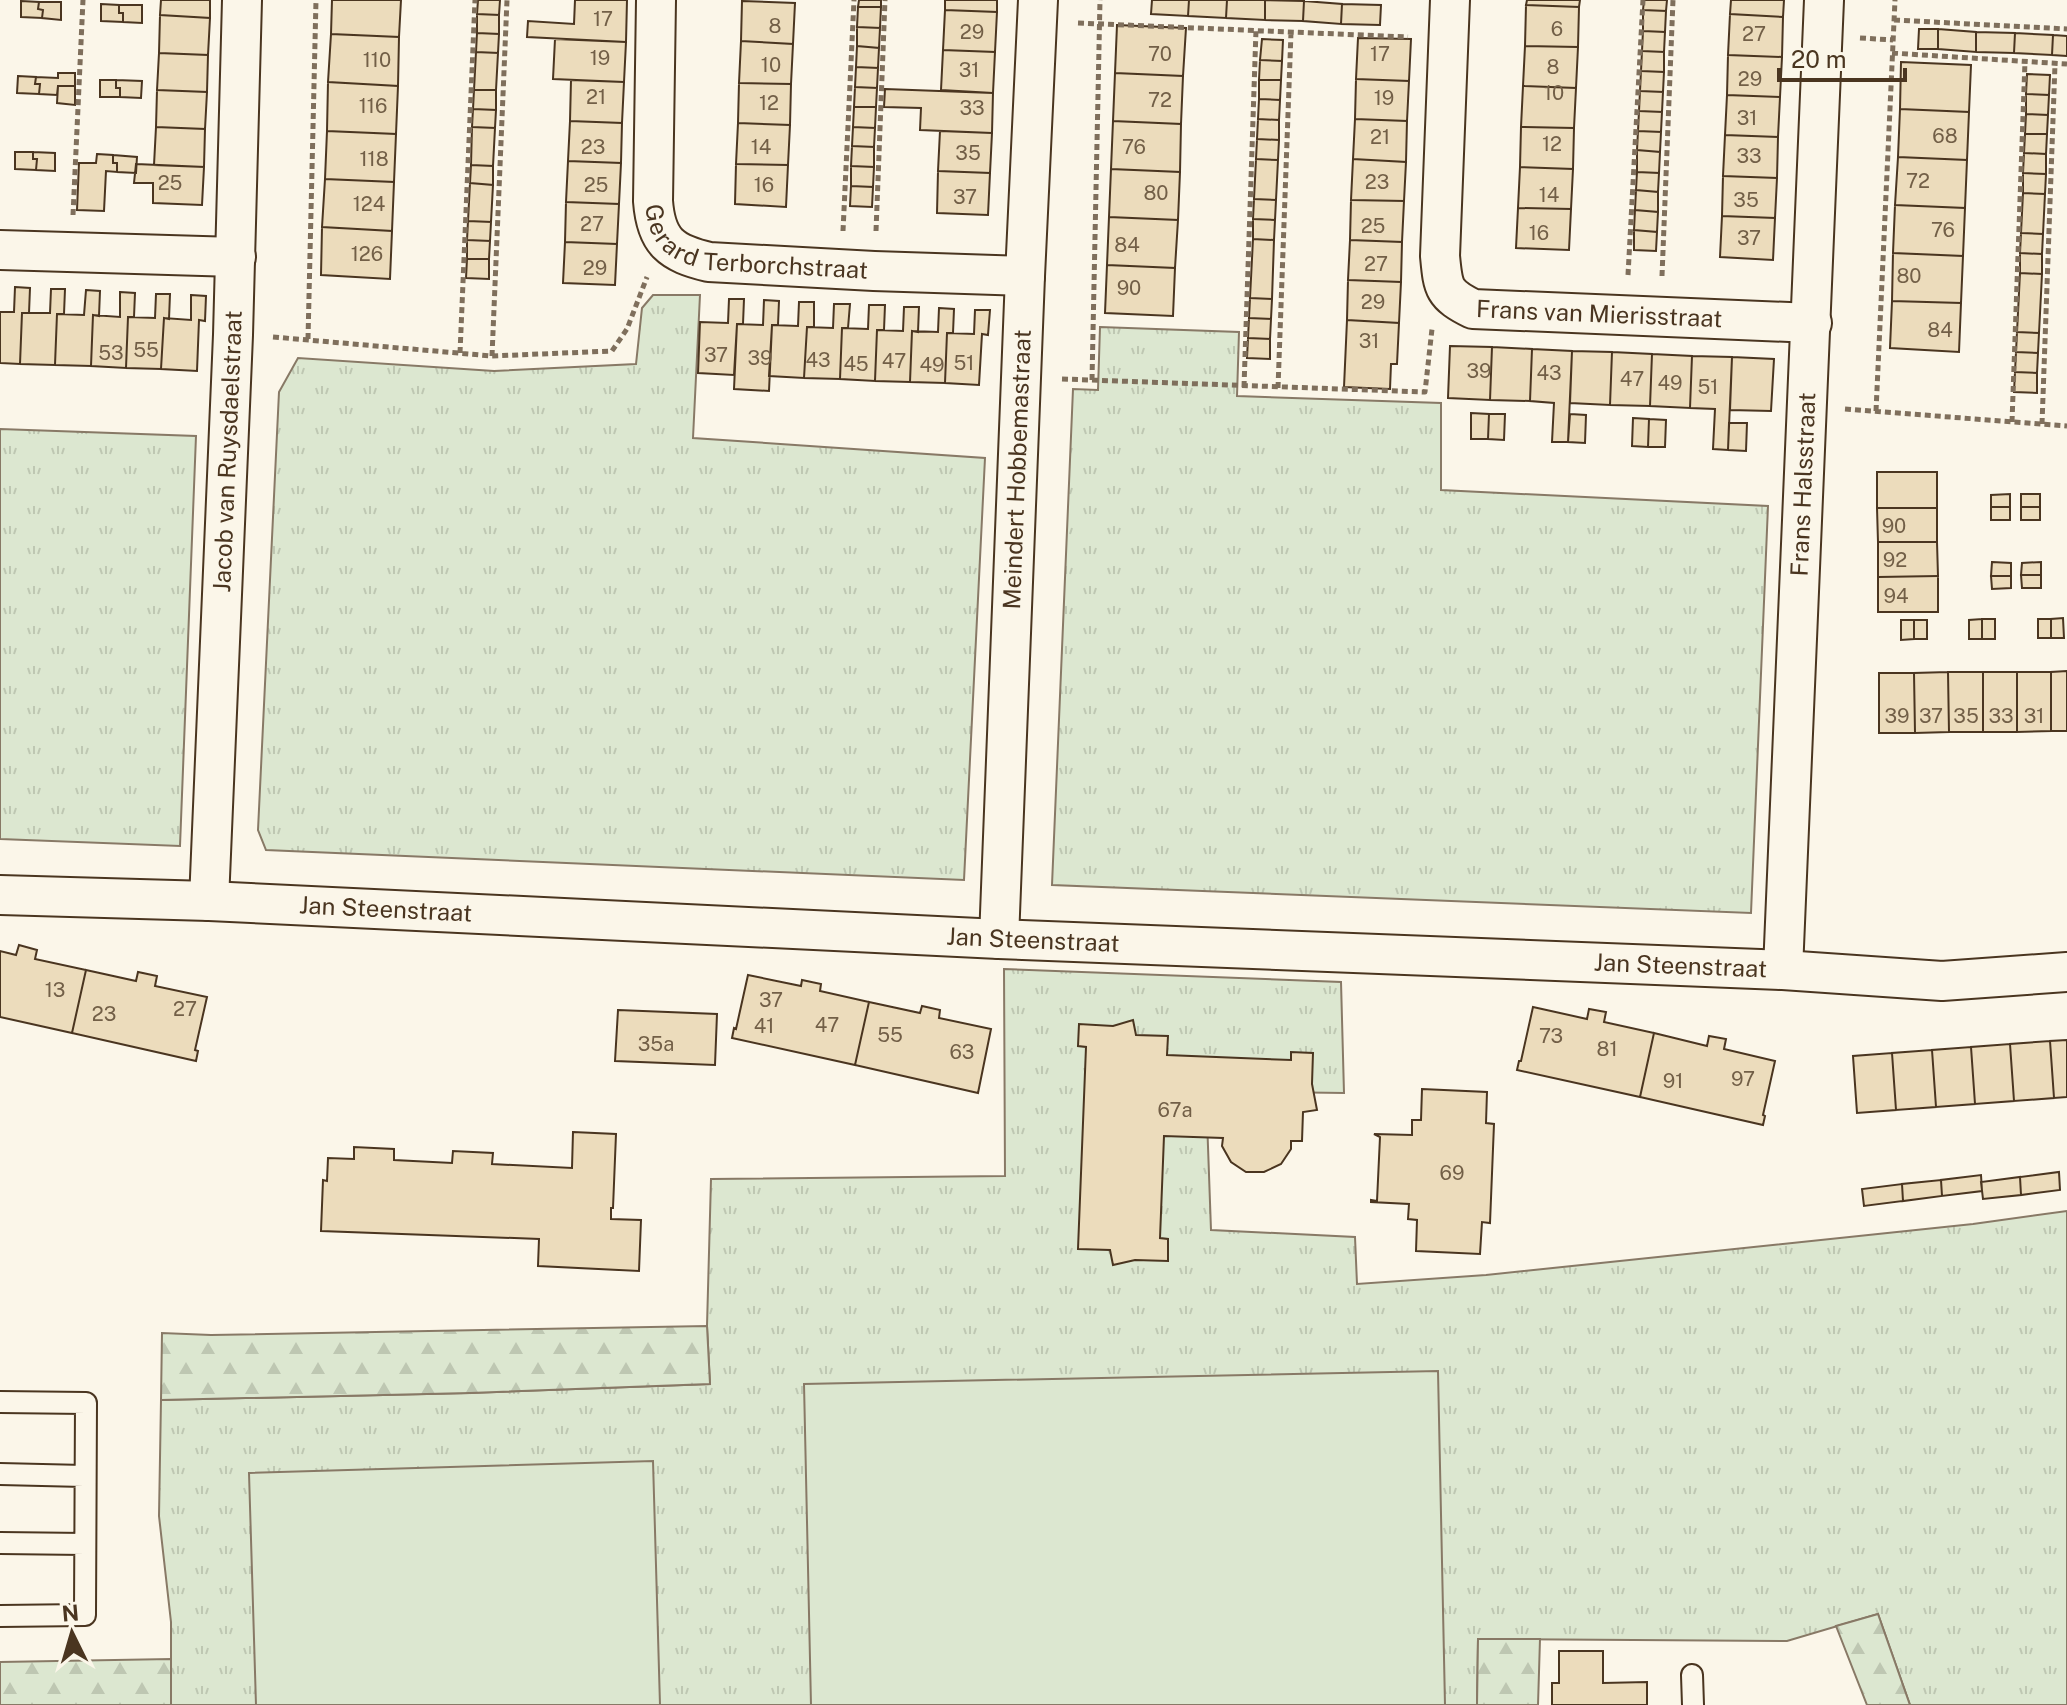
<svg xmlns="http://www.w3.org/2000/svg" width="2067" height="1705" viewBox="0 0 2067 1705" font-family="'Public Sans',sans-serif">
<style>
.grass{fill:url(#grass-tufts);stroke:#887966;stroke-width:2}
.forest{fill:url(#forest-firs);stroke:#887966;stroke-width:2}
.pitch{fill:#dce7d0;stroke:#887966;stroke-width:2}
.building{fill:#ecdcbc;stroke:#4a3520;stroke-width:2}
.lines{fill:none;stroke-linecap:round;stroke-linejoin:round}
.lane-casing{stroke:#4a3520;stroke-width:24}
.street-casing{stroke:#4a3520;stroke-width:42}
.path{stroke:#7f6f5c;stroke-width:5;stroke-dasharray:6 4;stroke-linecap:butt}
.lane{stroke:#fbf6e9;stroke-width:20}
.street{stroke:#fbf6e9;stroke-width:38}
.labels{text-anchor:middle;stroke-width:6;stroke-linejoin:round;paint-order:stroke}
.number-label{font-size:20px;fill:#725f47}
.street-label{font-size:24px;fill:#4a3520;stroke:#fbf6e9}
</style>
<defs>
<pattern id="grass-tufts" width="24" height="20" patternUnits="userSpaceOnUse" patternTransform="scale(2)"><rect width="24" height="20" fill="#dce7d0"/><path d="M3 7l-1-3M5 7V3M7 7l1-3M15 17l-1-3M17 17v-4M19 17l1-3" fill="none" stroke="#bec7b2"/></pattern>
<pattern id="forest-firs" width="22" height="20" patternUnits="userSpaceOnUse" patternTransform="scale(2)"><rect width="22" height="20" fill="#dce7d0"/><path d="M5 1l3.5 6h-7zM16 11l3.5 6h-7z" fill="#bec7b2"/></pattern>
</defs>
<rect width="100%" height="100%" fill="#fbf6e9"/>
<path class="grass" d="M653 295H700L693 438 985 458 964 880 266 850 258 830 279 392 298 358 494 371 636 364 642 308Z
M1100 327 1239 332 1237 396 1441 403V490L1768 506 1751 913 1052 885 1073 389 1098 390Z
M0 429 196 436 180 846 0 839Z
M1004 969 1341 982 1344 1093 1206 1091 1211 1230 1355 1237 1357 1284 1486 1275 1973 1224 2067 1211V1705H1910L1878 1614 1787 1641 1478 1639 1477 1705H171V1622L159 1516 161 1400 470 1393 710 1384 707 1326 711 1179 1005 1176Z"/>
<path class="forest" d="M707 1326 710 1384 470 1393 161 1400 162 1333 211 1335Z
M1878 1614 1910 1705H1867L1836 1626Z
M1478 1639H1540L1538 1705H1477Z
M171 1659V1705H0V1662Z"/>
<path class="pitch" d="M1438 1371 1445 1705H811L804 1384Z
M653 1461 660 1705H256L249 1473Z"/>
<path class="building" d="M161 0H210V18L160 15Z
M332 0H401L399 37 331 34Z
M478 0H500L499 15 477 14Z
M575 0H627L626 42 527 37 528 21 574 24Z
M859 0H881V7H858Z
M945 0H997V12L945 10Z
M1152 0H1189L1188 16 1151 14Z
M1189 0H1227L1226 18 1188 16Z
M1227 0H1265V20L1226 18Z
M1265 0 1304 1 1303 21 1265 20Z
M1527 0H1580L1579 7 1526 5Z
M1644 0H1667L1666 11 1643 10Z
M1731 0H1784L1783 17 1730 14Z
M21 1 39 2 38 9 43 10 42 18 21 17Z
M742 1 795 3 793 44 741 41Z
M1304 1 1342 4 1341 24 1303 21Z
M39 2H61V20L42 18 43 10 38 9Z
M101 4 119 5V13H123V22L101 21Z
M1342 4 1381 5 1380 25 1341 24Z
M119 5H142V23L123 22V13H119Z
M1526 5 1579 7 1578 47 1525 46Z
M858 7H881L880 28 857 27Z
M945 10 997 12 995 52 943 50Z
M1643 10 1666 11 1665 32 1643 31Z
M477 14 499 15V34L477 33Z
M1730 14 1783 17 1782 57 1728 55Z
M160 15 210 18 208 55 159 53Z
M1117 25 1186 28 1183 76 1115 73Z
M857 27 880 28 879 48 857 46Z
M1919 29H1938V49H1918Z
M1938 29 1976 32V52L1938 49Z
M1643 31 1665 32 1664 52 1642 51Z
M1976 32 2015 33 2014 53 1976 52Z
M477 33 499 34 498 53 476 52Z
M2015 33 2053 35 2052 55 2014 53Z
M331 34 399 37 398 86 328 82Z
M2053 35 2067 36V56L2052 55Z
M1358 38 1411 39 1409 81 1356 79Z
M555 39 626 42 624 82 553 79Z
M1262 39 1283 40 1282 61 1260 60Z
M741 41 793 44 791 84 739 83Z
M857 46 879 48 878 68 856 67Z
M1525 46 1578 47 1576 88 1523 86Z
M943 50 995 52 993 93 941 90Z
M1642 51 1664 52V72L1641 71Z
M476 52 498 53 496 90H474Z
M159 53 208 55 207 92 157 90Z
M1728 55 1782 57 1780 97 1727 95Z
M1260 60 1282 61 1281 80H1259Z
M1901 62 1971 65 1969 112 1900 109Z
M856 67 878 68 877 88 855 87Z
M1641 71 1664 72 1663 92 1640 91Z
M58 73H75V86H58L57 95 39 94 40 84H35L36 77 58 78Z
M1115 73 1183 76 1181 124 1113 121Z
M2027 74 2050 75 2049 95 2026 94Z
M18 76 36 77 35 84H40L39 94 17 93Z
M1356 79 1409 81 1407 121 1355 119Z
M100 80H116V88H120V97H100Z
M116 80 142 81 141 98 120 97V88H116Z
M571 80 624 82 622 123 570 121Z
M1259 80H1281L1280 100 1259 99Z
M328 82 398 86 396 134 327 131Z
M739 83 791 84 790 125 738 123Z
M58 86H75V105L57 103Z
M1523 86 1576 88 1574 128 1521 127Z
M855 87 877 88 876 107H854Z
M885 89 993 93 992 133 920 130 921 108 884 107Z
M157 90 207 92 205 129 156 127Z
M474 90H496V110L473 109Z
M1640 91 1663 92 1662 112 1639 111Z
M2026 94 2049 95 2048 115 2026 114Z
M1727 95 1780 97 1778 137 1725 135Z
M1259 99 1280 100 1279 120 1258 119Z
M854 107H876L875 128 853 127Z
M473 109 496 110 495 128 472 127Z
M1900 109 1969 112 1967 160 1898 157Z
M1639 111 1662 112 1661 132 1638 131Z
M2026 114 2048 115 2047 134H2025Z
M1258 119 1279 120V140L1257 139Z
M1355 119 1407 121 1406 162 1353 159Z
M570 121 622 123 621 163 568 161Z
M1113 121 1181 124 1180 172 1111 169Z
M738 123 790 125 788 165 736 164Z
M156 127 205 129 204 167 154 165Z
M472 127 495 128 493 166 471 165Z
M853 127 875 128 874 147 852 146Z
M1521 127 1574 128 1573 169 1520 167Z
M327 131 396 134 394 182 325 179Z
M940 131 992 133 990 173 938 171Z
M1638 131 1661 132 1660 152 1637 150Z
M2025 134H2047L2046 154 2024 153Z
M1725 135 1778 137 1777 178 1723 176Z
M1257 139 1279 140 1278 160 1256 159Z
M852 146 874 147V167L851 166Z
M1637 150 1660 152 1659 173 1637 172Z
M15 152H33V159H37L36 170 15 169Z
M33 152 55 153V171L36 170 37 159H33Z
M2024 153 2046 154V174L2023 173Z
M97 154 113 155V163H117V172L106 171 104 211 77 210 79 163H96Z
M113 155 137 157 136 173 117 172V163H113Z
M1898 157 1967 160 1965 208 1895 205Z
M1256 159 1278 160 1276 200 1254 199Z
M1353 159 1406 162 1404 201 1351 200Z
M568 161 621 163 619 204 566 202Z
M136 164 204 167 202 205 153 203V183H134Z
M736 164 788 165 786 207 735 204Z
M471 165 493 166V185L470 183Z
M851 166 874 167 873 187 851 186Z
M1520 167 1573 169 1571 209 1518 208Z
M1111 169 1180 172 1178 220 1109 217Z
M938 171 990 173 988 215 937 213Z
M1637 172 1659 173 1658 192 1636 190Z
M2023 173 2046 174 2045 194 2023 193Z
M1723 176 1777 178 1775 218 1722 216Z
M325 179 394 182 392 231 322 227Z
M470 183 493 185 491 222 468 221Z
M851 186 873 187 872 207 850 206Z
M1636 190 1658 192V212L1635 210Z
M2023 193 2045 194 2043 234 2021 233Z
M1254 199 1276 200 1275 220 1253 219Z
M1351 200 1404 201 1402 242 1350 240Z
M566 202 619 204 617 244 565 242Z
M1895 205 1965 208 1963 256 1893 253Z
M1518 208 1571 209 1569 250 1516 248Z
M1635 210 1658 212 1657 232 1634 230Z
M1722 216 1775 218 1773 260 1720 257Z
M1109 217 1178 220 1175 268 1107 265Z
M1253 219 1275 220 1274 240 1253 239Z
M468 221 491 222 490 241 467 240Z
M322 227 392 231 390 279 321 275Z
M1634 230 1657 232 1656 251 1634 250Z
M2021 233 2043 234 2042 254 2020 253Z
M1253 239 1274 240 1272 299 1250 298Z
M467 240 490 241 489 259H467Z
M1350 240 1402 242 1401 282 1348 280Z
M565 242 617 244 615 285 563 283Z
M1893 253 1963 256 1961 303 1892 301Z
M2020 253 2042 254V274L2020 273Z
M467 259H489V279L466 278Z
M1107 265 1175 268 1173 316 1105 313Z
M2020 273 2042 274 2039 333 2017 332Z
M1348 280 1401 282 1399 323 1347 320Z
M15 287 30 288 29 313H22L20 364 0 363V312H14Z
M51 289H65L64 314H57L55 365 20 364 22 313H50Z
M86 290 100 291 99 316 93 315 91 366 55 365 57 314 84 315Z
M120 292 135 293 134 317H128L126 368 91 366 93 315 120 317Z
M156 294H170L169 319 164 318 161 369 126 368 128 317 155 318Z
M191 295 206 296 205 321 199 320 197 371 161 369 164 318 191 320Z
M1250 298 1272 299 1271 319 1249 318Z
M729 299H744L743 324H737L734 375 698 373 700 322 728 323Z
M764 300 779 301 778 325H772L769 391 734 389 737 324 763 325Z
M1892 301 1961 303 1959 352 1890 348Z
M799 302H814V327H807L804 378 769 376 772 325 798 326Z
M834 304H850L848 328H842L840 379 804 378 807 327 833 328Z
M869 305H885L884 330H877L875 381 840 379 842 328 868 329Z
M904 307H919L918 332 912 331 910 382 875 381 877 330 903 331Z
M939 308 954 309 953 333H947L945 383 910 382 912 331 938 332Z
M975 310H990L988 335 982 334 979 385 945 383 947 333 974 334Z
M1249 318 1271 319 1270 339 1248 338Z
M1347 320 1399 323 1397 364H1391L1390 389 1344 387Z
M2017 332 2039 333 2038 353 2016 352Z
M1248 338 1270 339V359L1247 358Z
M1450 346 1492 347 1490 400 1448 398Z
M1492 347 1532 349 1530 401 1490 400Z
M1532 349 1572 351 1568 442H1552L1554 403 1530 401Z
M1572 351 1612 352 1610 405 1570 403Z
M1612 352 1652 354 1650 406 1610 405Z
M2016 352 2038 353 2037 373 2015 372Z
M1652 354 1692 356 1690 408 1650 406Z
M1692 356 1732 357 1728 450 1713 449 1715 409 1690 408Z
M1732 357 1774 359 1771 411 1730 410Z
M2015 372 2037 373V393L2014 392Z
M1471 413 1489 414 1488 439H1471Z
M1489 414H1505L1504 440 1488 439Z
M1570 414 1586 415 1585 443 1568 442Z
M1633 418 1649 419 1648 447 1632 446Z
M1649 419 1666 420 1665 447H1648Z
M1729 423H1747L1746 451 1728 450Z
M1877 472H1937V508H1877Z
M2010 494V507H1991V495Z
M2021 494H2040V507H2021Z
M1991 507H2010V520H1991Z
M2021 507H2040V520H2021Z
M1877 508H1937V542H1878Z
M1878 542H1937L1938 576 1878 577Z
M1992 562 2011 563V576H1991Z
M2041 562V575H2021L2022 563Z
M2021 575H2041V588H2022Z
M1938 576V612H1878V577Z
M1991 576H2011V588L1992 589Z
M2063 618 2064 638H2051V619Z
M1982 619H1995V639H1982Z
M1982 619V639H1969V620Z
M2038 619H2051V638H2038Z
M1901 620H1914V639L1901 640Z
M1914 620H1927V639H1914Z
M2067 671V731H2051V672Z
M1948 672H1983V732H1949Z
M1948 672 1949 732 1915 733 1914 673Z
M1983 672H2017V732H1983Z
M2017 672H2051V731L2017 732Z
M1879 673H1914L1915 733H1879Z
M19 945 37 950 35 959 86 970 72 1033 0 1017V951L16 955Z
M86 970 136 981 138 972 157 976 155 986 207 997 195 1050 198 1051 196 1061 72 1033Z
M748 975 801 986 802 980 821 984 820 991 869 1002 855 1065 732 1038 734 1028 736 1029Z
M869 1002 920 1013 922 1006 940 1010 939 1018 991 1029 978 1093 855 1065Z
M1533 1007 1587 1019 1589 1009 1606 1012 1604 1022 1654 1033 1640 1097 1517 1070 1519 1061H1521Z
M618 1010 717 1014 715 1065 615 1061Z
M1133 1020 1136 1035 1168 1036 1167 1055 1291 1060V1052L1313 1053 1312 1084 1317 1110 1303 1112 1302 1141H1291V1149L1281 1164 1264 1172H1246L1231 1162 1222 1146 1223 1138 1164 1136 1160 1238 1168 1239V1261L1135 1260 1113 1265 1110 1250 1078 1249 1086 1047 1078 1046 1079 1024 1113 1026Z
M1654 1033 1707 1046 1709 1036 1726 1039 1724 1049 1775 1061 1763 1115 1765 1116 1763 1125 1640 1097Z
M2067 1040V1097L2054 1098 2050 1041Z
M2050 1041 2054 1098 2014 1101 2010 1044Z
M2010 1044 2014 1101 1975 1104 1971 1047Z
M1971 1047 1975 1104 1936 1107 1932 1050Z
M1932 1050 1936 1107 1896 1110 1892 1053Z
M1892 1053 1896 1110 1857 1113 1853 1056Z
M1422 1089 1487 1092 1486 1123 1494 1124 1490 1223 1482 1222 1480 1254 1416 1251 1417 1220 1408 1219 1409 1204 1371 1202V1200L1377 1201 1380 1137 1374 1134 1412 1135V1120H1421Z
M573 1132 616 1134 613 1208H611V1219L641 1220 639 1271 538 1266 539 1239 321 1231 323 1180 327 1181 328 1158 354 1159V1147L394 1149V1160L452 1163 453 1151 493 1153 492 1164 572 1168Z
M2059 1172 2060 1190 2021 1195 2020 1177Z
M1981 1175 1982 1191 1942 1196 1941 1180Z
M2020 1177 2021 1195 1983 1199 1981 1182Z
M1941 1180 1942 1196 1903 1201 1902 1184Z
M1902 1184 1903 1201 1864 1206 1862 1189Z
M1559 1651H1603V1683L1647 1682V1705H1552V1683H1559Z"/>
<g class="lines">
<g class="lane-casing">
<path id="lane" d="M0 1402 86 1403 85 1615 0 1616
M0 1474 84 1476
M0 1543 85 1544
M1692 1675 1693 1705"/>
</g>
<g class="street-casing">
<g id="street">
<path id="s1" d="M656 0 653 201C656 242 671 253 709 262L874 271 1025 276"/>
<path id="s2" d="M1450 0 1440 256C1443 288 1443 294 1473 309L1812 323"/>
<path d="M0 250 236 257"/>
<path id="s3" d="M0 895 209 901 999 939 1783 970 1942 981 2067 972"/>
<path id="s4" d="M209 901 233 335 242 0"/>
<path id="s5" d="M999 939 1025 276 1038 0"/>
<path id="s6" d="M1783 970 1824 0"/>
</g>
</g>
<path class="path" d="M1894 20 2067 29
M1078 23 1408 37
M1860 38 1893 40
M1892 53 2067 64
M73 215 83 0
M843 231 854 0
M876 231 885 0
M1628 275 1643 0
M1662 276 1673 0
M273 337 492 356 612 351 627 329 647 277
M308 339 316 0
M460 353 475 0
M492 356 507 0
M1062 379 1425 392 1432 329
M1092 380 1100 0
M1244 387 1256 30
M1278 388 1291 32
M1845 409 2067 426
M1876 411 1895 0
M2012 422 2025 61
M2042 424 2055 64"/>
<use href="#lane" class="lane"/>
<use href="#street" class="street"/>
</g>
<g class="labels">
<g class="number-label">
<text x="603" y="26">17</text>
<text x="775" y="33">8</text>
<text x="1557" y="36">6</text>
<text x="972" y="39">29</text>
<text x="1754" y="41">27</text>
<text x="1160" y="61">70</text>
<text x="1380" y="61">17</text>
<text x="600" y="65">19</text>
<text x="377" y="67">110</text>
<text x="771" y="72">10</text>
<text x="1553" y="74">8</text>
<text x="969" y="77">31</text>
<text x="1750" y="86">29</text>
<text x="1554" y="100">10</text>
<text x="596" y="104">21</text>
<text x="1384" y="105">19</text>
<text x="1160" y="107">72</text>
<text x="769" y="110">12</text>
<text x="373" y="113">116</text>
<text x="972" y="115">33</text>
<text x="1747" y="125">31</text>
<text x="1945" y="143">68</text>
<text x="1380" y="144">21</text>
<text x="1552" y="151">12</text>
<text x="593" y="154">23</text>
<text x="761" y="154">14</text>
<text x="1134" y="154">76</text>
<text x="968" y="160">35</text>
<text x="1749" y="163">33</text>
<text x="374" y="166">118</text>
<text x="1918" y="188">72</text>
<text x="1377" y="189">23</text>
<text x="170" y="190">25</text>
<text x="596" y="192">25</text>
<text x="764" y="192">16</text>
<text x="1156" y="200">80</text>
<text x="1549" y="202">14</text>
<text x="965" y="204">37</text>
<text x="1746" y="207">35</text>
<text x="369" y="211">124</text>
<text x="592" y="231">27</text>
<text x="1373" y="233">25</text>
<text x="1943" y="237">76</text>
<text x="1539" y="240">16</text>
<text x="1749" y="245">37</text>
<text x="1127" y="252">84</text>
<text x="367" y="261">126</text>
<text x="1376" y="271">27</text>
<text x="595" y="275">29</text>
<text x="1909" y="283">80</text>
<text x="1129" y="295">90</text>
<text x="1373" y="309">29</text>
<text x="1940" y="337">84</text>
<text x="1369" y="348">31</text>
<text x="146" y="357">55</text>
<text x="111" y="360">53</text>
<text x="716" y="362">37</text>
<text x="760" y="365">39</text>
<text x="818" y="367">43</text>
<text x="894" y="368">47</text>
<text x="964" y="370">51</text>
<text x="856" y="371">45</text>
<text x="932" y="372">49</text>
<text x="1479" y="378">39</text>
<text x="1549" y="380">43</text>
<text x="1632" y="386">47</text>
<text x="1670" y="390">49</text>
<text x="1708" y="394">51</text>
<text x="1894" y="533">90</text>
<text x="1895" y="567">92</text>
<text x="1896" y="603">94</text>
<text x="1897" y="723">39</text>
<text x="1931" y="723">37</text>
<text x="1966" y="723">35</text>
<text x="2001" y="723">33</text>
<text x="2034" y="723">31</text>
<text x="55" y="997">13</text>
<text x="771" y="1007">37</text>
<text x="185" y="1016">27</text>
<text x="104" y="1021">23</text>
<text x="827" y="1032">47</text>
<text x="764" y="1033">41</text>
<text x="890" y="1042">55</text>
<text x="1551" y="1043">73</text>
<text x="656" y="1051">35a</text>
<text x="1607" y="1056">81</text>
<text x="962" y="1059">63</text>
<text x="1743" y="1086">97</text>
<text x="1673" y="1088">91</text>
<text x="1175" y="1117">67a</text>
<text x="1452" y="1180">69</text>
</g>
<g class="street-label">
<text dy="8" stroke="none"><textPath href="#s1" startOffset="328">Gerard Terborchstraat</textPath></text>
<text dy="8" stroke="none"><textPath href="#s2" startOffset="450">Frans van Mierisstraat</textPath></text>
<text dy="8" stroke="none"><textPath href="#s4" startOffset="450">Jacob van Ruysdaelstraat</textPath></text>
<text dy="8" stroke="none"><textPath href="#s5" startOffset="470">Meindert Hobbemastraat</textPath></text>
<text dy="8" stroke="none"><textPath href="#s6" startOffset="486">Frans Halsstraat</textPath></text>
<text dy="8" stroke="none"><textPath href="#s3" startOffset="386">Jan Steenstraat</textPath></text>
<text dy="8" stroke="none"><textPath href="#s3" startOffset="1034">Jan Steenstraat</textPath></text>
<text dy="8" stroke="none"><textPath href="#s3" startOffset="1682">Jan Steenstraat</textPath></text>
</g>
</g>
<g transform="translate(72 1633) rotate(355)" stroke="#fbf6e9" stroke-width="6" paint-order="stroke">
<path d="M0-6L14 30L0 20L-14 30Z" fill="#4a3520"/>
<text y="-12" font-size="22" font-weight="bold" text-anchor="middle" fill="#4a3520">N</text>
</g>
<path d="M1779 68v12h126v-12" fill="none" stroke="#4a3520" stroke-width="4"/>
<text x="1791" y="68" font-size="24" fill="#4a3520" stroke="#fbf6e9" stroke-width="6" paint-order="stroke">20 m</text>
</svg>
